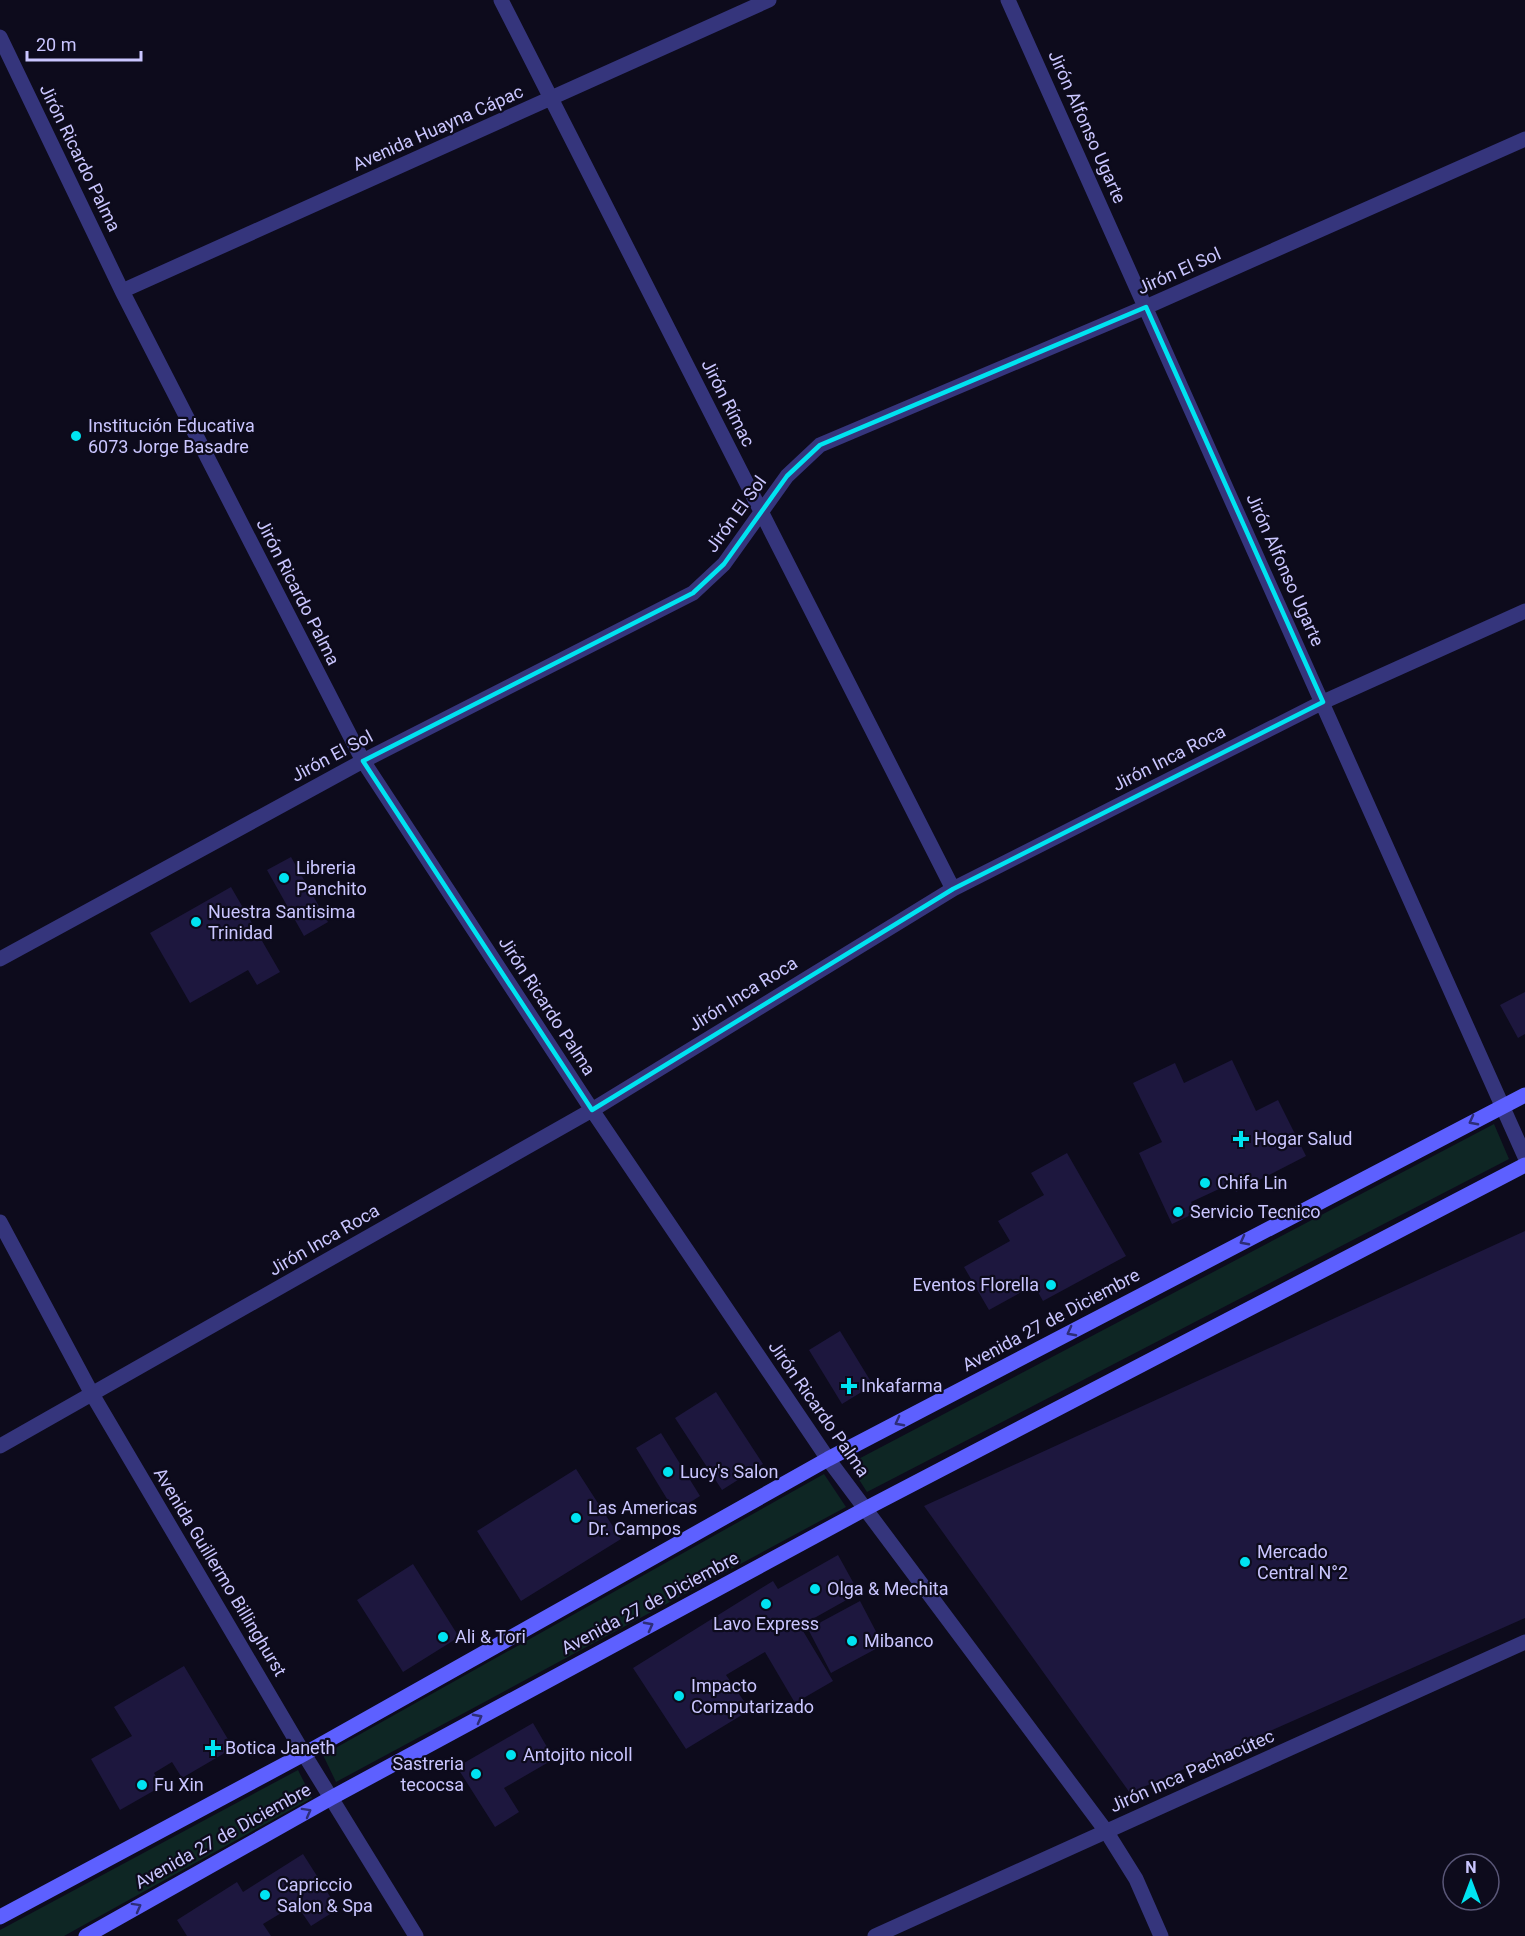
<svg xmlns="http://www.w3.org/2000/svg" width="1525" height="1936" viewBox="0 0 1525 1936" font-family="Roboto,sans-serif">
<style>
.green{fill:#0e2624}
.building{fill:#1d173e}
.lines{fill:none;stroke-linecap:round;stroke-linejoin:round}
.street{stroke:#35357c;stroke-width:15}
.secondary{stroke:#5d60ff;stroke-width:15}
.oneway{stroke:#2d2d77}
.marked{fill:none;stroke:#00e3f1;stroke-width:4.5;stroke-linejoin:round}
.poi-dot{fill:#00e3f1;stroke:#0d0b1c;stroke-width:2}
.labels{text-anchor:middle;stroke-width:4.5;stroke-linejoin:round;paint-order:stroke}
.street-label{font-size:18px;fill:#cac6ff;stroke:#0d0b1c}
.poi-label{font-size:18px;fill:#cac6ff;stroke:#0d0b1c;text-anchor:start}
</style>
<rect width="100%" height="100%" fill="#0d0b1c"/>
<path class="green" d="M1494 1124 1509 1159 867 1492 849 1464Z
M824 1474 846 1507 336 1782 323 1755Z
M298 1770 312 1798 64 1936H0V1930Z"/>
<path class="building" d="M291 857 328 922 304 936 267 870Z
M231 887 280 972 257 985 248 970 190 1003 150 933Z
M1525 992V1034L1518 1038 1500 1005Z
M1232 1060 1256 1111 1278 1100 1306 1156 1236 1192 1232 1183 1191 1202 1197 1212 1172 1224 1139 1153 1162 1142 1133 1083 1175 1063 1184 1083Z
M1067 1153 1126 1256 1043 1301 1034 1285 989 1310 964 1267 1010 1241 998 1221 1044 1195 1031 1173Z
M1525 1231V1618L1130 1793 924 1506Z
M840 1331 873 1385 842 1404 809 1350Z
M716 1392 763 1464 722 1490 675 1418Z
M661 1433 700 1496 675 1512 636 1448Z
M576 1469 621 1539 521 1601 477 1531Z
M838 1555 859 1593 800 1626 833 1681 795 1703 765 1652 726 1675 750 1710 686 1749 633 1668 773 1581 778 1589Z
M413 1564 459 1637 403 1672 357 1600Z
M860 1601 883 1645 831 1673 808 1629Z
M184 1666 229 1741 228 1748 223 1754 182 1778 172 1762 154 1773 162 1786 120 1810 91 1759 132 1736 114 1707Z
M533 1723 554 1759 504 1788 519 1812 495 1827 457 1767Z
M303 1854 338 1909 311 1926 296 1904 263 1924 271 1936H187L177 1920 237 1882 243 1892Z"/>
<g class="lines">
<path class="street" d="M501 0 953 889
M1008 0 1525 1157
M0 37 122 291 363 761 592 1110 828 1459 1106 1831 1136 1879 1161 1936
M122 291 769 0
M0 959 363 761 693 593 724 564 787 476 820 445 1146 307 1525 139
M0 1222 92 1394 304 1754 416 1936
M0 1446 592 1110 953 889 1323 702 1525 611
M875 1936 1525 1642"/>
<path class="secondary" d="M0 1917 304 1754 828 1459 1525 1095
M86 1936 331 1798 865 1509 1525 1165"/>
</g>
<defs><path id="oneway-chevron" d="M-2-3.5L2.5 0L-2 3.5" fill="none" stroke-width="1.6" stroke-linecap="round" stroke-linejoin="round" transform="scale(1.5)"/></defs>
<g class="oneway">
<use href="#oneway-chevron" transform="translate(1473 1121) rotate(152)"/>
<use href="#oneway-chevron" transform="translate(1244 1241) rotate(152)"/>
<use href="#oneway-chevron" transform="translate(1071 1332) rotate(152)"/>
<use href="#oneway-chevron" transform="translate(899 1422) rotate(152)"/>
<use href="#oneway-chevron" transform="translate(649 1626) rotate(-28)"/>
<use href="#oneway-chevron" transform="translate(478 1718) rotate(-28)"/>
<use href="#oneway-chevron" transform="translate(307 1812) rotate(-29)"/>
<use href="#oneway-chevron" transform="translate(137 1907) rotate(-29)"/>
</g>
<path class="marked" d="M1146 307 1323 702 953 889 592 1110 363 761 693 593 724 564 787 476 820 445Z"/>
<g class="poi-dot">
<circle cx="76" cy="436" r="6"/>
<circle cx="284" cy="878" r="6"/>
<circle cx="196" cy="922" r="6"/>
<path d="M1238 1130h6v6h6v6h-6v6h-6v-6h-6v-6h6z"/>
<circle cx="1205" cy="1183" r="6"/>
<circle cx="1178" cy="1212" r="6"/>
<circle cx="1051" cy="1285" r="6"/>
<path d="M846 1377h6v6h6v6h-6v6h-6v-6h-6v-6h6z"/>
<circle cx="668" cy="1472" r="6"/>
<circle cx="576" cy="1518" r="6"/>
<circle cx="1245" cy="1562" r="6"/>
<circle cx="815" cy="1589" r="6"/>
<circle cx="766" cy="1604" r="6"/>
<circle cx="443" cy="1637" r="6"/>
<circle cx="852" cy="1641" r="6"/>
<circle cx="679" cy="1696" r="6"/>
<path d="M210 1739h6v6h6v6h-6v6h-6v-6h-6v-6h6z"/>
<circle cx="511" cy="1755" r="6"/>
<circle cx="476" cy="1774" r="6"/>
<circle cx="142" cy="1785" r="6"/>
<circle cx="265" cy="1895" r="6"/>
</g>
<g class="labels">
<g class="street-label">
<text transform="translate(1087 127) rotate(66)" y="6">Jirón Alfonso Ugarte</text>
<text transform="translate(438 128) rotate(-24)" y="6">Avenida Huayna Cápac</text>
<text transform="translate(80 158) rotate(64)" y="6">Jirón Ricardo Palma</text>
<text transform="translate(1179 271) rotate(-24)" y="6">Jirón El Sol</text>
<text transform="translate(728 403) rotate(63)" y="6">Jirón Rímac</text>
<text transform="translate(736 514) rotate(-54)" y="6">Jirón El Sol</text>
<text transform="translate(1285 570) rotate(66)" y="6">Jirón Alfonso Ugarte</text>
<text transform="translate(298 592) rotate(63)" y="6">Jirón Ricardo Palma</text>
<text transform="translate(332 756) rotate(-28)" y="6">Jirón El Sol</text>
<text transform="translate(1169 758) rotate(-27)" y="6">Jirón Inca Roca</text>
<text transform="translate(743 994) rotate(-32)" y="6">Jirón Inca Roca</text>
<text transform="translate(547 1006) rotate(57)" y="6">Jirón Ricardo Palma</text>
<text transform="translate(324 1240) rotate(-30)" y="6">Jirón Inca Roca</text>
<text transform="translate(1051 1320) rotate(-28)" y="6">Avenida 27 de Diciembre</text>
<text transform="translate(819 1409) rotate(55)" y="6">Jirón Ricardo Palma</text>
<text transform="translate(220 1572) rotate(59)" y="6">Avenida Guillermo Billinghurst</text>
<text transform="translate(650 1603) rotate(-28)" y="6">Avenida 27 de Diciembre</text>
<text transform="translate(1192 1771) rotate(-24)" y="6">Jirón Inca Pachacútec</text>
<text transform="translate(223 1836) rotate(-29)" y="6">Avenida 27 de Diciembre</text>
</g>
<g class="poi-label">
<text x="88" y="432">Institución Educativa<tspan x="88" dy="21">6073 Jorge Basadre</tspan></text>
<text x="296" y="874">Libreria<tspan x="296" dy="21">Panchito</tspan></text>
<text x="208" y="918">Nuestra Santisima<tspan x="208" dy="21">Trinidad</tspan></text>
<text x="1254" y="1145">Hogar Salud</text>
<text x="1217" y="1189">Chifa Lin</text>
<text x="1190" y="1218">Servicio Tecnico</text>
<text x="1039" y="1291" text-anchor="end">Eventos Florella</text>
<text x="861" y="1392">Inkafarma</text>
<text x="680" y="1478">Lucy's Salon</text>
<text x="588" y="1514">Las Americas<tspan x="588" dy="21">Dr. Campos</tspan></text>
<text x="1257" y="1558">Mercado<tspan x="1257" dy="21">Central N°2</tspan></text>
<text x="827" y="1595">Olga &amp; Mechita</text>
<text x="766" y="1630" text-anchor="middle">Lavo Express</text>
<text x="455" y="1643">Ali &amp; Tori</text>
<text x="864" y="1647">Mibanco</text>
<text x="691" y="1692">Impacto<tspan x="691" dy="21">Computarizado</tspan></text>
<text x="225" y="1754">Botica Janeth</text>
<text x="523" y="1761">Antojito nicoll</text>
<text x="464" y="1770" text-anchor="end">Sastreria<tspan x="464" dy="21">tecocsa</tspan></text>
<text x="154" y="1791">Fu Xin</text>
<text x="277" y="1891">Capriccio<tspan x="277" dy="21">Salon &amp; Spa</tspan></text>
</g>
</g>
<g transform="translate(1471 1882)"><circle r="28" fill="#0d0b1c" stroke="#595677" stroke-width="1.5"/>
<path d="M0-4.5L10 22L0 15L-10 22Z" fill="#00e3f1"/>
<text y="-9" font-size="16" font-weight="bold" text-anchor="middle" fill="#cac6ff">N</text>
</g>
<path d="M27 51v9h114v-9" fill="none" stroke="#cac6ff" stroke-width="3"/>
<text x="36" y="51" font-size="18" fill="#cac6ff" stroke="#0d0b1c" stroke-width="4.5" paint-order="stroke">20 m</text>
</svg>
